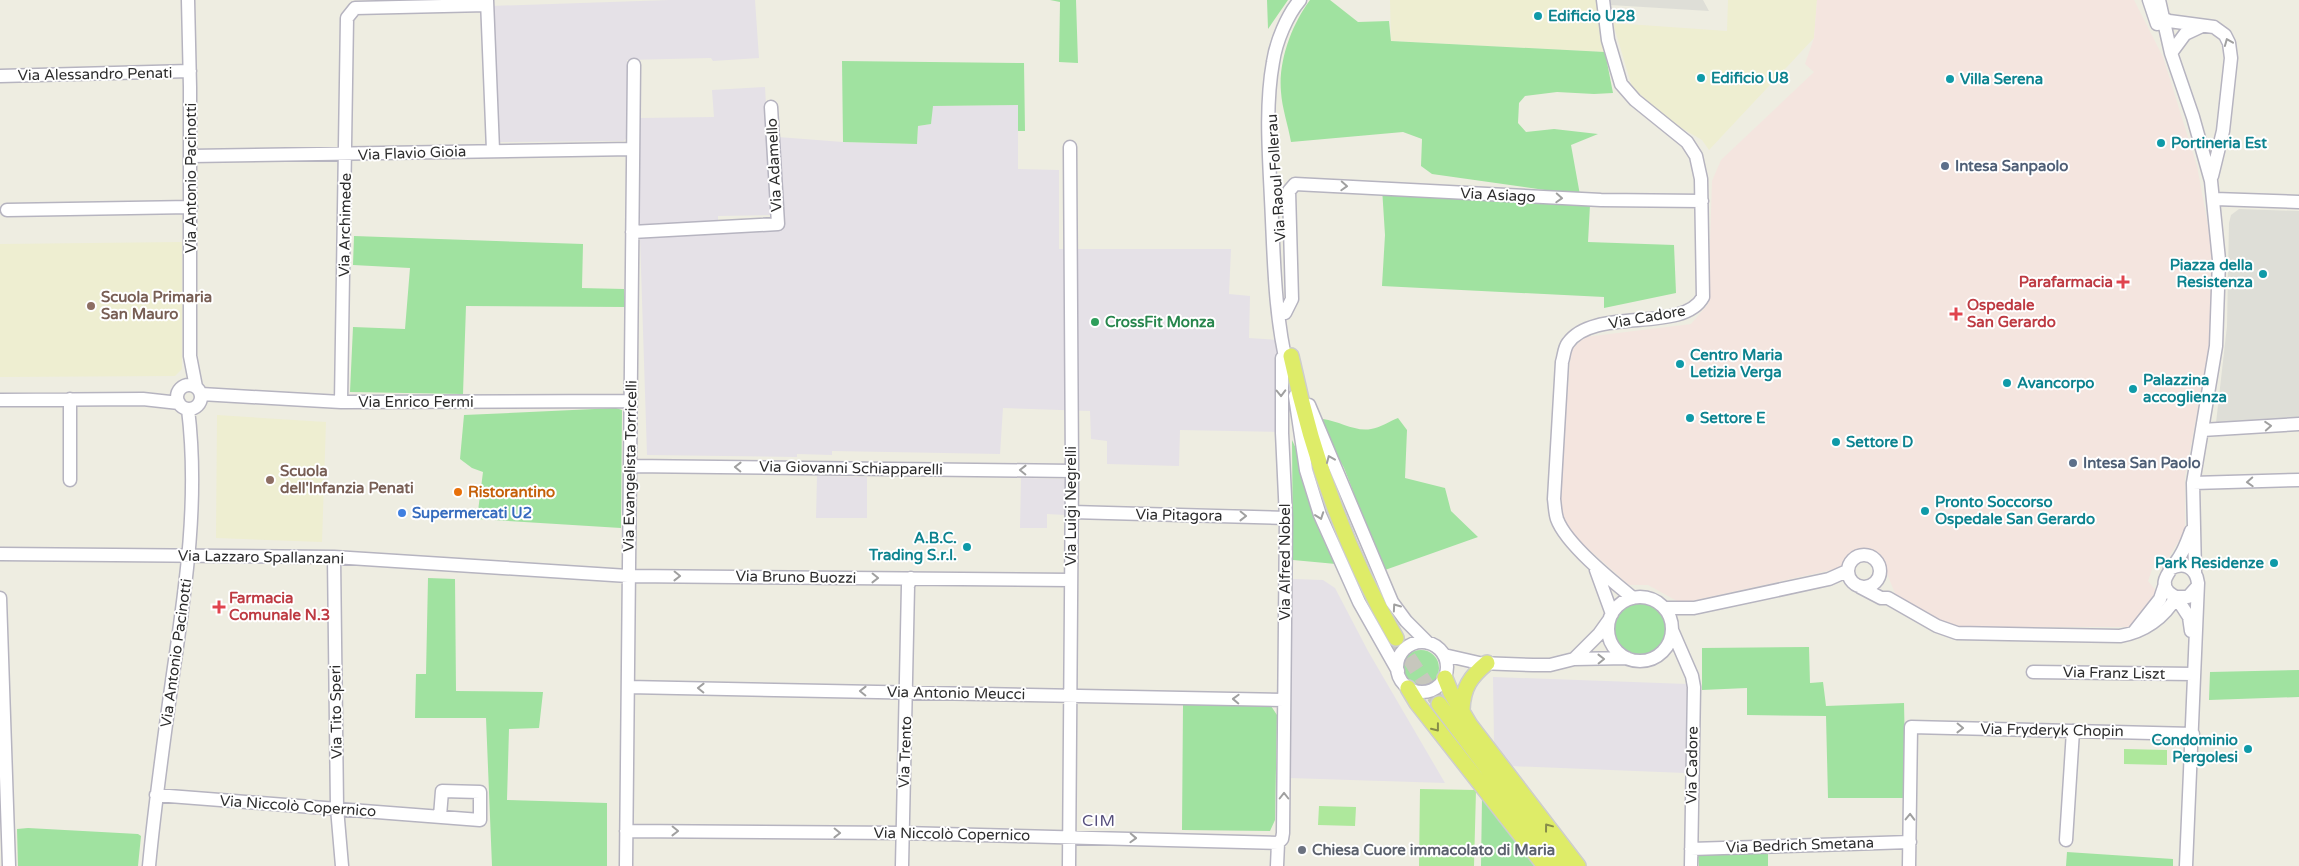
<svg xmlns="http://www.w3.org/2000/svg" width="2299" height="866" viewBox="0 0 2299 866" font-family="'Varela Round',sans-serif">
<style>
.industrial{fill:#e5e1e7}
.education{fill:#eeeed1}
.medical{fill:#f4e5df}
.green{fill:#a0e2a0}
.pitch{fill:#aee89c}
.plaza{fill:#deded7}
.lines{fill:none;stroke-linecap:round;stroke-linejoin:round}
.major-tunnel{stroke:#c7c7bd;stroke-width:15;stroke-dasharray:15 8;stroke-linecap:butt}
.minor-casing{stroke:#b6b4c0;stroke-width:15}
.major-casing{stroke:#cdcdcd;stroke-width:18}
.minor{stroke:#fff;stroke-width:12}
.major{stroke:#deec68;stroke-width:15}
.oneway{stroke:#a0a0a0}
.oneway2{stroke:#868c4a}
.culture-dot{fill:#0f9aa8;stroke:#fff;stroke-width:2}
.service-dot{fill:#5c6f8a;stroke:#fff;stroke-width:2}
.health-dot{fill:#e0444e;stroke:#fff;stroke-width:2}
.education-dot{fill:#8d6e63;stroke:#fff;stroke-width:2}
.leisure-dot{fill:#2e9e5b;stroke:#fff;stroke-width:2}
.food-dot{fill:#e8710a;stroke:#fff;stroke-width:2}
.shop-dot{fill:#3f7fe0;stroke:#fff;stroke-width:2}
.worship-dot{fill:#6b7280;stroke:#fff;stroke-width:2}
.labels{text-anchor:middle;stroke-width:4;stroke-linejoin:round;paint-order:stroke}
.culture-label{font-size:15px;font-weight:bold;fill:#0d838f;stroke:#fff;text-anchor:start}
.street-label{font-size:15px;fill:#2d2d2d;stroke:#fff}
.service-label{font-size:15px;font-weight:bold;fill:#4e5e75;stroke:#fff;text-anchor:start}
.health-label{font-size:15px;font-weight:bold;fill:#be3a42;stroke:#fff;text-anchor:start}
.education-label{font-size:15px;font-weight:bold;fill:#785e54;stroke:#fff;text-anchor:start}
.leisure-label{font-size:15px;font-weight:bold;fill:#27864d;stroke:#fff;text-anchor:start}
.food-label{font-size:15px;font-weight:bold;fill:#c56008;stroke:#fff;text-anchor:start}
.shop-label{font-size:15px;font-weight:bold;fill:#366cbe;stroke:#fff;text-anchor:start}
.worship-label{font-size:15px;font-weight:bold;fill:#5b616d;stroke:#fff;text-anchor:start}
.neighbourhood-label{font-size:16px;letter-spacing:1px;fill:#564f7d;stroke:#fff}
</style>
<rect width="100%" height="100%" fill="#eeede1"/>
<path class="industrial" d="M669 0H755L759 58 713 61 711 58 627 60V137L624 141 497 142 491 6Z
M765 87 772 215 718 216V222L640 225V118L714 117 712 90Z
M1018 105V169L1059 170V249H1231L1229 294 1250 296 1249 338 1278 340 1279 432 1180 430 1179 466 1107 464V441L1091 439 1090 411 1003 408 1000 454 832 451V455L797 454V457L647 455 640 238 782 230 778 137 843 142 917 144 918 126 931 124 932 106Z
M817 476 867 477V518H816Z
M1021 478 1065 479V515L1047 514V528H1020Z
M1293 579 1323 580 1335 588 1368 651 1445 783 1289 778Z
M1493 677 1687 684 1685 773 1510 766 1494 742Z"/>
<path class="education" d="M1390 0H1598L1605 52 1391 41Z
M1728 0H1817L1814 38 1709 150 1702 140 1671 122 1632 87 1613 23 1727 31Z
M182 242V369L175 376 0 377V244Z
M217 415 326 422 322 542 216 538Z"/>
<path class="medical" d="M1817 0H2134L2163 57 2197 166 2211 242 2214 295 2212 334 2185 477V531L2162 568 2154 564 2148 581 2157 592 2130 627H1962L1947 624 1896 596 1884 566 1876 554 1855 551 1841 568 1691 601H1677L1648 585H1629L1568 531 1559 501 1571 350 1585 337 1691 324 1708 304 1712 181 1721 160 1814 72 1805 64 1814 38Z"/>
<path class="green" d="M1050 0H1076L1078 63 1059 62 1060 2Z
M1267 0H1288L1268 29Z
M1310 0H1330L1358 22 1389 21 1391 41 1605 52 1613 93 1594 94 1557 92 1525 96 1519 103 1518 123 1526 132 1554 129 1598 134 1571 145 1580 195 1432 174 1421 166 1422 139 1403 132 1291 142C1288 125 1282 108 1281 92 1278 61 1292 24 1310 0Z
M842 61 1024 63 1025 131H1018V105L933 106 931 124 918 126 917 144 843 142Z
M1382 188 1590 205 1588 242 1674 245 1676 293 1604 308V297L1382 286 1385 235Z
M354 236 583 244 582 288 624 289 625 307 466 306 463 394 350 392 353 327 405 329 410 268 353 265Z
M616 408 622 410 621 528 477 519 483 472 472 468 460 459 464 415Z
M1398 418 1407 430 1405 478 1445 488 1451 511 1478 537 1385 570C1368 537 1358 502 1344 468 1335 448 1323 443 1323 419 1339 421 1355 432 1371 429 1380 428 1390 421 1398 418Z
M1292 440 1298 453 1336 564 1293 560Z
M428 578 455 579 456 691 543 692 539 728 509 729 507 800 607 803V866H492L486 718H415L416 674H426Z
M1614 630a27 27 0 1 1 54 0a27 27 0 1 1-54 0Z
M1809 647 1810 683 1823 682 1826 706 1904 703 1906 798H1828L1826 716 1747 715V688L1702 690V648Z
M1403 668a18 18 0 1 1 36 0a18 18 0 1 1-36 0Z
M2299 670V697L2209 700 2210 672Z
M1183 705 1271 706 1277 715 1275 820 1270 831 1182 830Z
M1482 797 1535 866H1481Z
M28 828 138 834 141 836 138 866H18L17 829Z
M1768 852V866H1699L1698 855Z
M2067 852 2173 859V866H2066Z"/>
<path class="pitch" d="M2124 749 2167 750V765L2124 764Z
M1420 789 1476 790 1474 866H1419Z
M1319 806 1356 807 1355 826 1318 825Z"/>
<path class="plaza" d="M1610 0H1703L1709 11 1610 5Z
M2239 209 2299 211V417L2216 423 2227 326 2229 223 2231 215Z"/>
<g class="lines">
<path class="major-tunnel" d="M1396 638 1439 704"/>
<g class="minor-casing">
<path id="minor" d="M188 0 190 87V356L196 387
M487 0 493 150
M1603 0 1608 40 1621 84 1635 100 1687 142 1696 156 1701 179 1703 297C1683 334 1594 306 1568 343 1564 348 1564 356 1562 362L1554 499C1555 506 1555 513 1557 519 1566 544 1612 581 1633 598
M2149 0 2157 24
M2159 0 2171 53 2193 117 2211 181 2219 260 2216 346 2193 483 2195 572
M2161 17 2169 21 2214 27 2225 35 2229 43 2231 58 2223 131 2212 176
M2171 53 2185 34 2202 26
M0 76 190 71
M191 156 633 149
M2215 199 2299 202
M7 210 191 207
M632 232 778 224 771 107
M1285 313 1292 299 1289 191 1295 184 1601 200 1702 201
M1288 370C1274 314 1274 256 1271 199 1269 155 1265 106 1273 62 1276 42 1287 15 1300 0
M177 397a12 12 0 1 1 24 0a12 12 0 1 1-24 0Z
M201 394 341 402 630 401
M1295 396 1306 470 1320 515 1359 602 1398 671
M0 400 143 399 179 403
M341 402 347 18 355 8 487 5
M1309 405 1392 602 1406 621 1428 643
M2202 430 2299 424
M630 466 1072 471
M70 480V399
M2193 483 2299 480
M1072 512 1286 518
M2191 531C2188 539 2185 548 2180 556 2172 570 2152 585 2176 597H2188L2196 588
M0 554 334 557 628 576 1071 580
M1848 571a16 16 0 1 1 32 0a16 16 0 1 1-32 0Z
M334 557 337 808 342 866
M2170 569C2183 561 2196 567 2198 583L2186 866
M1596 570 1612 614
M1860 587 1881 598H1888L1937 626 1957 633 2120 636C2144 632 2164 618 2176 597
M2176 597 2189 617 2191 631
M1608 629a32 32 0 1 1 64 0a32 32 0 1 1-64 0Z
M0 598 9 866
M1665 608H1694L1829 579 1847 571
M1672 630 1692 676 1694 687 1691 866
M2134 632 2160 599 2165 584
M1397 667a25 25 0 1 1 50 0a25 25 0 1 1-50 0Z
M1444 655 1479 663 1533 665H1550L1574 659 1627 658
M1574 659 1599 634 1609 620
M2033 672 2194 674
M628 687 1284 700
M156 795 480 820V792L442 791 440 816
M626 831 903 833 1278 843
M2066 840 2073 731
M1691 849 1910 842
M149 866C155 802 164 738 173 674 186 586 199 498 188 409
M626 866 634 65
M902 866 908 586 911 578
M1069 866 1072 471 1070 147
M1277 866 1278 843 1282 839 1283 833 1286 518 1282 433V358
M1909 866 1911 727 2193 734"/>
</g>
<g class="major-casing">
<path id="major" d="M1291 356C1312 455 1345 550 1396 638
M1445 678 1451 693 1470 725 1578 866
M1408 688 1417 703 1545 866
M1439 704 1561 866
M1462 709C1463 688 1470 677 1487 663"/>
</g>
<use href="#minor" class="minor"/>
<use href="#major" class="major"/>
</g>
<defs><path id="oneway-chevron" d="M-2-3.5L2.5 0L-2 3.5" fill="none" stroke-width="1.6" stroke-linecap="round" stroke-linejoin="round" transform="scale(1.25)"/></defs>
<g class="oneway">
<use href="#oneway-chevron" transform="translate(2228 42) rotate(-112)"/>
<use href="#oneway-chevron" transform="translate(1344 186) rotate(3)"/>
<use href="#oneway-chevron" transform="translate(1559 198) rotate(3)"/>
<use href="#oneway-chevron" transform="translate(1281 393) rotate(89)"/>
<use href="#oneway-chevron" transform="translate(2268 426) rotate(-4)"/>
<use href="#oneway-chevron" transform="translate(1330 459) rotate(-113)"/>
<use href="#oneway-chevron" transform="translate(738 467) rotate(-179)"/>
<use href="#oneway-chevron" transform="translate(1023 470) rotate(-179)"/>
<use href="#oneway-chevron" transform="translate(2250 482) rotate(177)"/>
<use href="#oneway-chevron" transform="translate(1243 516) rotate(1)"/>
<use href="#oneway-chevron" transform="translate(1320 516) rotate(70)"/>
<use href="#oneway-chevron" transform="translate(677 576) rotate(1)"/>
<use href="#oneway-chevron" transform="translate(875 578) rotate(1)"/>
<use href="#oneway-chevron" transform="translate(1396 607) rotate(-125)"/>
<use href="#oneway-chevron" transform="translate(1601 659) rotate(-1)"/>
<use href="#oneway-chevron" transform="translate(701 688) rotate(-179)"/>
<use href="#oneway-chevron" transform="translate(863 691) rotate(-179)"/>
<use href="#oneway-chevron" transform="translate(1236 699) rotate(-178)"/>
<use href="#oneway-chevron" transform="translate(1960 728) rotate(1)"/>
<use href="#oneway-chevron" transform="translate(1284 796) rotate(-90)"/>
<use href="#oneway-chevron" transform="translate(1910 817) rotate(-89)"/>
<use href="#oneway-chevron" transform="translate(675 831) rotate(1)"/>
<use href="#oneway-chevron" transform="translate(837 833) rotate(1)"/>
<use href="#oneway-chevron" transform="translate(1133 838) rotate(2)"/>
</g>
<g class="oneway2">
<use href="#oneway-chevron" transform="translate(1436 728) rotate(52)"/>
<use href="#oneway-chevron" transform="translate(1548 827) rotate(-127)"/>
</g>
<g class="culture-dot">
<circle cx="1538" cy="16" r="5"/>
<circle cx="1701" cy="78" r="5"/>
<circle cx="1950" cy="79" r="5"/>
<circle cx="2161" cy="143" r="5"/>
<circle cx="2263" cy="274" r="5"/>
<circle cx="1680" cy="364" r="5"/>
<circle cx="2007" cy="383" r="5"/>
<circle cx="2133" cy="389" r="5"/>
<circle cx="1690" cy="418" r="5"/>
<circle cx="1836" cy="442" r="5"/>
<circle cx="1925" cy="511" r="5"/>
<circle cx="967" cy="547" r="5"/>
<circle cx="2274" cy="563" r="5"/>
<circle cx="2248" cy="749" r="5"/>
</g>
<g class="service-dot">
<circle cx="1945" cy="166" r="5"/>
<circle cx="2073" cy="463" r="5"/>
</g>
<g class="health-dot">
<path d="M2120.5 274.5h5v5h5v5h-5v5h-5v-5h-5v-5h5z"/>
<path d="M1953.5 306.5h5v5h5v5h-5v5h-5v-5h-5v-5h5z"/>
<path d="M216.5 599.5h5v5h5v5h-5v5h-5v-5h-5v-5h5z"/>
</g>
<g class="education-dot">
<circle cx="91" cy="306" r="5"/>
<circle cx="270" cy="480" r="5"/>
</g>
<circle class="leisure-dot" cx="1095" cy="322" r="5"/>
<circle class="food-dot" cx="458" cy="492" r="5"/>
<circle class="shop-dot" cx="402" cy="513" r="5"/>
<circle class="worship-dot" cx="1302" cy="850" r="5"/>
<g class="labels">
<g class="culture-label">
<text x="1548" y="21">Edificio U28</text>
<text x="1711" y="83">Edificio U8</text>
<text x="1960" y="84">Villa Serena</text>
<text x="2171" y="148">Portineria Est</text>
<text x="2253" y="270" text-anchor="end">Piazza della<tspan x="2253" dy="17">Resistenza</tspan></text>
<text x="1690" y="360">Centro Maria<tspan x="1690" dy="17">Letizia Verga</tspan></text>
<text x="2143" y="385">Palazzina<tspan x="2143" dy="17">accoglienza</tspan></text>
<text x="2017" y="388">Avancorpo</text>
<text x="1700" y="423">Settore E</text>
<text x="1846" y="447">Settore D</text>
<text x="1935" y="507">Pronto Soccorso<tspan x="1935" dy="17">Ospedale San Gerardo</tspan></text>
<text x="957" y="543" text-anchor="end">A.B.C.<tspan x="957" dy="17">Trading S.r.l.</tspan></text>
<text x="2264" y="568" text-anchor="end">Park Residenze</text>
<text x="2238" y="745" text-anchor="end">Condominio<tspan x="2238" dy="17">Pergolesi</tspan></text>
</g>
<g class="street-label">
<text transform="translate(95 74) rotate(-1)" y="5">Via Alessandro Penati</text>
<text transform="translate(412 153) rotate(-2)" y="5">Via Flavio Gioia</text>
<text transform="translate(774 165) rotate(-93)" y="5">Via Adamello</text>
<text transform="translate(191 178) rotate(-90)" y="5">Via Antonio Pacinotti</text>
<text transform="translate(1276 178) rotate(-94)" y="5">Via Raoul Follerau</text>
<text transform="translate(1498 195) rotate(3)" y="5">Via Asiago</text>
<text transform="translate(345 225) rotate(-89)" y="5">Via Archimede</text>
<text transform="translate(1647 317) rotate(-10)" y="5">Via Cadore</text>
<text x="416" y="407">Via Enrico Fermi</text>
<text transform="translate(630 466) rotate(-89)" y="5">Via Evangelista Torricelli</text>
<text transform="translate(851 468) rotate(1)" y="5">Via Giovanni Schiapparelli</text>
<text transform="translate(1071 506) rotate(-90)" y="5">Via Luigi Negrelli</text>
<text transform="translate(1179 515) rotate(1)" y="5">Via Pitagora</text>
<text transform="translate(261 557) rotate(1)" y="5">Via Lazzaro Spallanzani</text>
<text transform="translate(1285 562) rotate(-90)" y="5">Via Alfred Nobel</text>
<text transform="translate(796 577) rotate(1)" y="5">Via Bruno Buozzi</text>
<text transform="translate(176 653) rotate(-82)" y="5">Via Antonio Pacinotti</text>
<text transform="translate(2114 673) rotate(1)" y="5">Via Franz Liszt</text>
<text transform="translate(956 693) rotate(1)" y="5">Via Antonio Meucci</text>
<text transform="translate(336 712) rotate(-91)" y="5">Via Tito Speri</text>
<text transform="translate(2052 730) rotate(1)" y="5">Via Fryderyk Chopin</text>
<text transform="translate(905 752) rotate(-88)" y="5">Via Trento</text>
<text transform="translate(1692 765) rotate(-89)" y="5">Via Cadore</text>
<text transform="translate(298 806) rotate(4)" y="5">Via Niccolò Copernico</text>
<text transform="translate(952 834) rotate(1)" y="5">Via Niccolò Copernico</text>
<text transform="translate(1800 845) rotate(-2)" y="5">Via Bedrich Smetana</text>
</g>
<g class="service-label">
<text x="1955" y="171">Intesa Sanpaolo</text>
<text x="2083" y="468">Intesa San Paolo</text>
</g>
<g class="health-label">
<text x="2113" y="287" text-anchor="end">Parafarmacia</text>
<text x="1967" y="310">Ospedale<tspan x="1967" dy="17">San Gerardo</tspan></text>
<text x="229" y="603">Farmacia<tspan x="229" dy="17">Comunale N.3</tspan></text>
</g>
<g class="education-label">
<text x="101" y="302">Scuola Primaria<tspan x="101" dy="17">San Mauro</tspan></text>
<text x="280" y="476">Scuola<tspan x="280" dy="17">dell'Infanzia Penati</tspan></text>
</g>
<g class="leisure-label">
<text x="1105" y="327">CrossFit Monza</text>
</g>
<g class="food-label">
<text x="468" y="497">Ristorantino</text>
</g>
<g class="shop-label">
<text x="412" y="518">Supermercati U2</text>
</g>
<g class="worship-label">
<text x="1312" y="855">Chiesa Cuore immacolato di Maria</text>
</g>
<g class="neighbourhood-label">
<text x="1099" y="826">CIM</text>
</g>
</g>
</svg>
